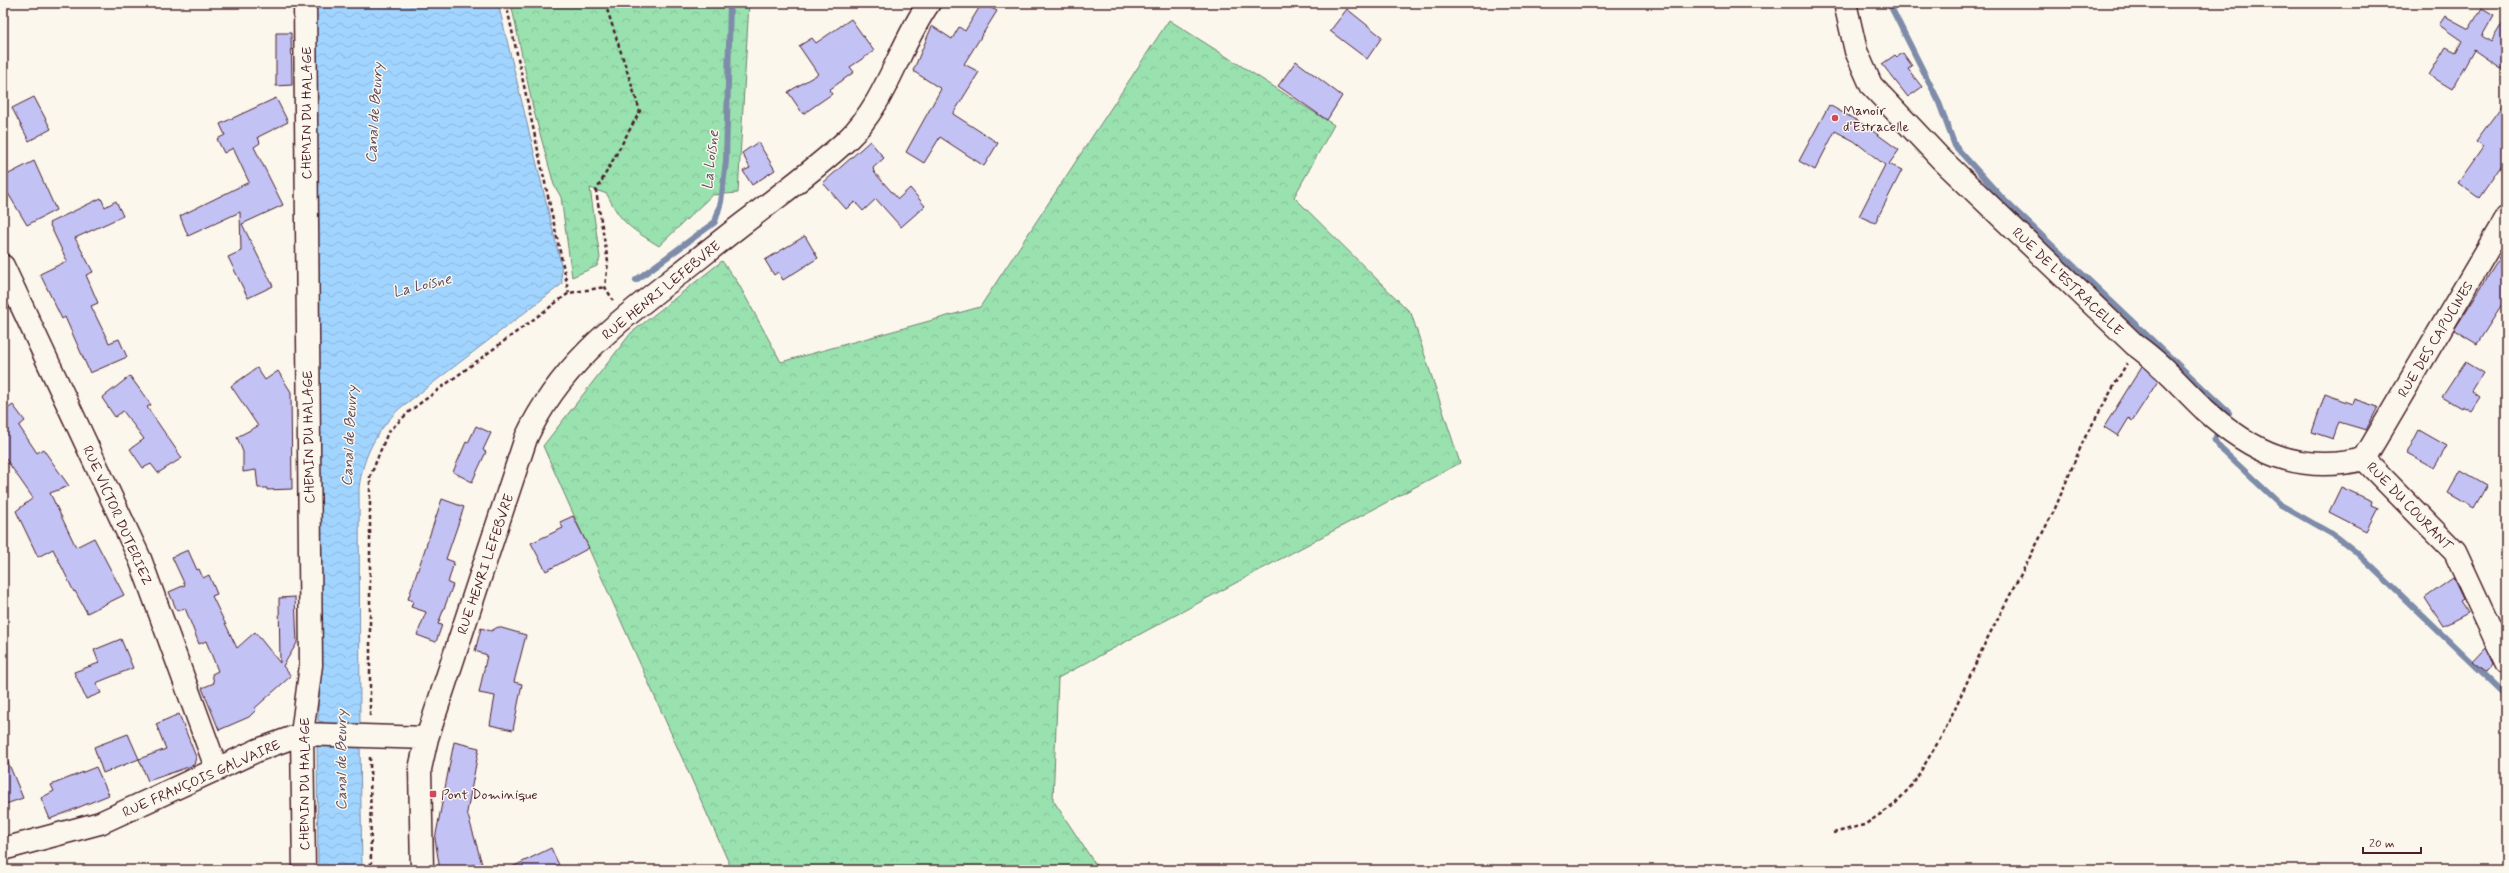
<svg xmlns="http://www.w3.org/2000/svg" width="2509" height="873" viewBox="0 0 2509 873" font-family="Mynerve,sans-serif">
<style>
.forest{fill:url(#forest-crowns);stroke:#72806d}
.water{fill:url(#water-waves);stroke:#7e8caa}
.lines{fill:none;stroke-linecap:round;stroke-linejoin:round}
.stream{stroke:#7e8caa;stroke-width:6}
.building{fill:#c3c2f4;stroke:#4a1f2b}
.minor-casing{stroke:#4a1f2b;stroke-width:25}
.path{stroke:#4a1f2b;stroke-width:2.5;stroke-dasharray:4 3;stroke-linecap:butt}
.minor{stroke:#fbf7ec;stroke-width:22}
.poi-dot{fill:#d1495b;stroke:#fbf7ec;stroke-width:1.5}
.labels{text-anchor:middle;stroke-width:3;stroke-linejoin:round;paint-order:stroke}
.poi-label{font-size:14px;fill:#4a1f2b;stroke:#fbf7ec;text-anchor:start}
.street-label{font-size:14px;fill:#4a1f2b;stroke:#fbf7ec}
.water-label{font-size:15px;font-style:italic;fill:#604c60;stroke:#fbf7ec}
</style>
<defs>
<pattern id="forest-crowns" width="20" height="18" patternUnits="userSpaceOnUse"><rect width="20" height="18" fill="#99e1af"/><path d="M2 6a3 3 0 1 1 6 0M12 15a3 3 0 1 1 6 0" fill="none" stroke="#85c197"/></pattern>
<pattern id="water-waves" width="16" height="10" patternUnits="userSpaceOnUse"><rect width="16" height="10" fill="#a1d5ff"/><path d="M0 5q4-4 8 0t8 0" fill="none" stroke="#8cb6db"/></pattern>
</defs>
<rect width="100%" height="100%" fill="#fbf7ec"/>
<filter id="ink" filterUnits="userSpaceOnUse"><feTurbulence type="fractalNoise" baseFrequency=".025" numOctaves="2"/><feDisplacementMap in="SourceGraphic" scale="8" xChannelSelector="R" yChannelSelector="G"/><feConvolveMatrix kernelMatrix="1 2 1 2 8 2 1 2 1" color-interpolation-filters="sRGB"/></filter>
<g filter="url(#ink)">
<path class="forest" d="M511 3H749L738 193 712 195 659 246C632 229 621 224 607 194L590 188 600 258 597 266 572 277 561 197 554 185 533 108Z
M1169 20 1334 125 1294 197 1411 313 1460 463 1058 678 1053 800 1099 870H732L543 446 631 333 722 261 738 283 781 362 980 307Z"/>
<path class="water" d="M316 3H498L561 264 562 284 399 409C376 432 363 456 359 488L360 725 350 724V745H360L362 870H318L317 745H323L324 722 318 721Z"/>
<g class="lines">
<path class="stream" d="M1889 3 1938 100 1955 146 2003 199 2229 413 2226 416
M636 280 715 222 721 202 726 161 730 3
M2219 429 2215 439 2220 448 2281 505 2337 537 2356 552 2506 696"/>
</g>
<path class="building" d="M982 3 997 11 964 64 979 72 953 114 998 143 984 166 940 137 924 163 906 152 941 89 913 71 932 26 952 39 959 27 965 31Z
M2482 8 2494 15 2482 36 2491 42 2506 17V72L2474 50 2452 89 2429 75 2446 47 2456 52 2462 41 2439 25 2445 16 2469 29Z
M1347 9 1382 37 1367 59 1330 31Z
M851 19 874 51 850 67 854 72 829 90 832 94 803 114 788 92 818 74 799 46 812 38 816 43Z
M276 33H291L292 85 276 86Z
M1903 53 1912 66 1908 69 1922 87 1908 97 1882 64 1895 55 1897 57Z
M1296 61 1342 96 1327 120 1278 86Z
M34 97 51 129 29 141 12 108Z
M276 98 288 122 258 137 260 143 254 147 283 205 242 224 273 286 248 298 228 257 241 251 240 212 188 236 180 216 249 182 233 148 224 153 217 139 225 135 220 124Z
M2506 100V159L2479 198 2458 183 2484 146 2476 141Z
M1829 105 1863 124 1899 150 1889 164 1902 170 1875 223 1859 216 1885 165 1854 141 1835 131 1815 170 1799 161Z
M870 141 884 158 873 168 874 172 898 199 910 188 925 206 901 227 876 199 863 211 855 202 846 209 823 183Z
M758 142 775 170 752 185 743 171 750 168 742 153Z
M34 161 56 210 27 225 3 185V177Z
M101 198 105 207 116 201 123 216 75 238 93 272 86 275 98 303 91 306 109 343 119 339 127 357 90 373 65 317 62 319 40 274 67 261 49 223Z
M805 236 818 258 783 280 778 272 774 275 765 260Z
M2506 248V299L2477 344 2454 330Z
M2465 362 2483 373 2472 391 2480 397 2471 411 2462 406 2461 408 2442 397Z
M2142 366 2158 381 2132 421 2129 418 2118 436 2104 427Z
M257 368 265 380 278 371 291 392 292 489 267 490V488H258L256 470 243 472V452L237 437 258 426 231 386Z
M130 376 151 405 147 407 182 458 158 473 151 464 143 468 130 449 144 439 123 411 115 417 102 398Z
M2325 394 2352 404 2354 399 2378 407 2366 430 2339 422 2333 439 2312 432Z
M3 403 7 409 13 405 25 421 19 426 37 453 43 449 69 486 50 493 76 547 94 538 124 595 87 613 75 591 74 592 53 549 38 557 16 511 33 498 3 455Z
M476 426 491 433 483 450 486 452 472 482 453 472 466 442 468 443Z
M2419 430 2447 446 2434 468 2407 453Z
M2461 470 2487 485 2474 508 2448 493Z
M2341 487 2372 501 2371 505 2378 508 2366 531 2329 512Z
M442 499 464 507 446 559 454 562 448 583 453 585 438 624 442 625 436 642 417 635 426 612 411 607 413 601 408 599Z
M573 516 589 548 546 571 531 543 563 528 560 522Z
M188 550 197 570 199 569 203 578 209 575 217 594 212 596 237 648 255 632 280 663 279 598 295 597 297 643 283 666 291 676 255 708 256 710 249 717 219 730 202 688 214 683 212 674 218 671 206 641 199 644 185 608 177 611 169 592 185 585 172 557Z
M2453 578 2463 599 2460 601 2468 613 2443 626 2425 598Z
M498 627 526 635 514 682 522 684 513 730 490 725 495 696 479 693 487 655 475 651 481 628 491 631Z
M121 639 133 668 96 683 101 693 86 699 74 672 99 663 94 650Z
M2485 647 2493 664 2486 672 2472 661Z
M179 714 196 757 194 765 148 781 139 759 166 749 156 724Z
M128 734 139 759 103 773 94 747Z
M454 742 479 748 467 812 482 864 464 866V870H440L435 839Z
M3 750 23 798 3 805Z
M96 767 109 795 50 819 41 798 54 791 51 785Z
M551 848 559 865 548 870H506Z"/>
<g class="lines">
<g class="minor-casing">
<path id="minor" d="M1845 3 1856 51 1871 85 1941 159 2135 345C2161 363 2181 387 2204 409 2251 452 2299 475 2364 459
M3 266 140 559 217 770
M2364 459 2506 218
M2364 459 2455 552 2506 662
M3 849 100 823 258 750 302 734 427 738
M304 870 302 734 311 665 305 3
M422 870 420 769 427 738 526 438C559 367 614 325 674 278 701 257 726 236 753 216 785 191 818 167 847 140 887 102 898 47 929 3"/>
</g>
<path class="path" d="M506 3 569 293
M605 3 640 111 596 191 608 262 605 287 613 300
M370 716V477L388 432 411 410 569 293 605 287
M370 757 371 870
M1833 833 1864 825 1894 805 1913 784 1943 734 1986 641 2054 511 2084 439 2127 363"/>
<use href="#minor" class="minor"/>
</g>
</g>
<g class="poi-dot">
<circle cx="1835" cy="118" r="4"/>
<rect x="429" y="790" width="8" height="8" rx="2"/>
</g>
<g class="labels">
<g class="poi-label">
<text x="1843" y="115">Manoir<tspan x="1843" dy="16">d'Estracelle</tspan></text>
<text x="441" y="799">Pont Dominique</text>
</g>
<g class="street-label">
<text transform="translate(306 113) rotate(-90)" y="5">CHEMIN DU HALAGE</text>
<text transform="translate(2068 281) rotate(44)" y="5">RUE DE L'ESTRACELLE</text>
<text transform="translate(661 290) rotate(-39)" y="5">RUE HENRI LEFEBVRE</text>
<text transform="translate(2435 339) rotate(-59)" y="5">RUE DES CAPUCINES</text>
<text transform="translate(308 437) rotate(-91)" y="5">CHEMIN DU HALAGE</text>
<text transform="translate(2410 506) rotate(46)" y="5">RUE DU COURANT</text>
<text transform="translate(118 515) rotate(66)" y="5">RUE VICTOR DUTERIEZ</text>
<text transform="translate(485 564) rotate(-71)" y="5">RUE HENRI LEFEBVRE</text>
<text transform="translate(201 778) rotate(-24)" y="5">RUE FRANÇOIS GALVAIRE</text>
<text transform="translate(304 784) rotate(-90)" y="5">CHEMIN DU HALAGE</text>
</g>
<g class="water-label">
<text transform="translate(374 113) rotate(-86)" y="5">Canal de Beuvry</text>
<text transform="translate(710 160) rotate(-84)" y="5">La Loisne</text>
<text transform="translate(422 285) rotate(-14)" y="5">La Loisne</text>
<text transform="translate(349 436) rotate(-87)" y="5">Canal de Beuvry</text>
<text transform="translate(341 760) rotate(-90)" y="5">Canal de Beuvry</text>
</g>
</g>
<rect width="2509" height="873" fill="none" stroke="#fbf7ec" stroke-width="16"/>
<rect x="8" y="8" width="2493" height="857" fill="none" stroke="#4a1f2b" stroke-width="1.5" filter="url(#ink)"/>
<path d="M2363 847v6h58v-6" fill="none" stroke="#4a1f2b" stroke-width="2"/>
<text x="2369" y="847" font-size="12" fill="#4a1f2b" stroke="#fbf7ec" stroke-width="3" paint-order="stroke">20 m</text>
</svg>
